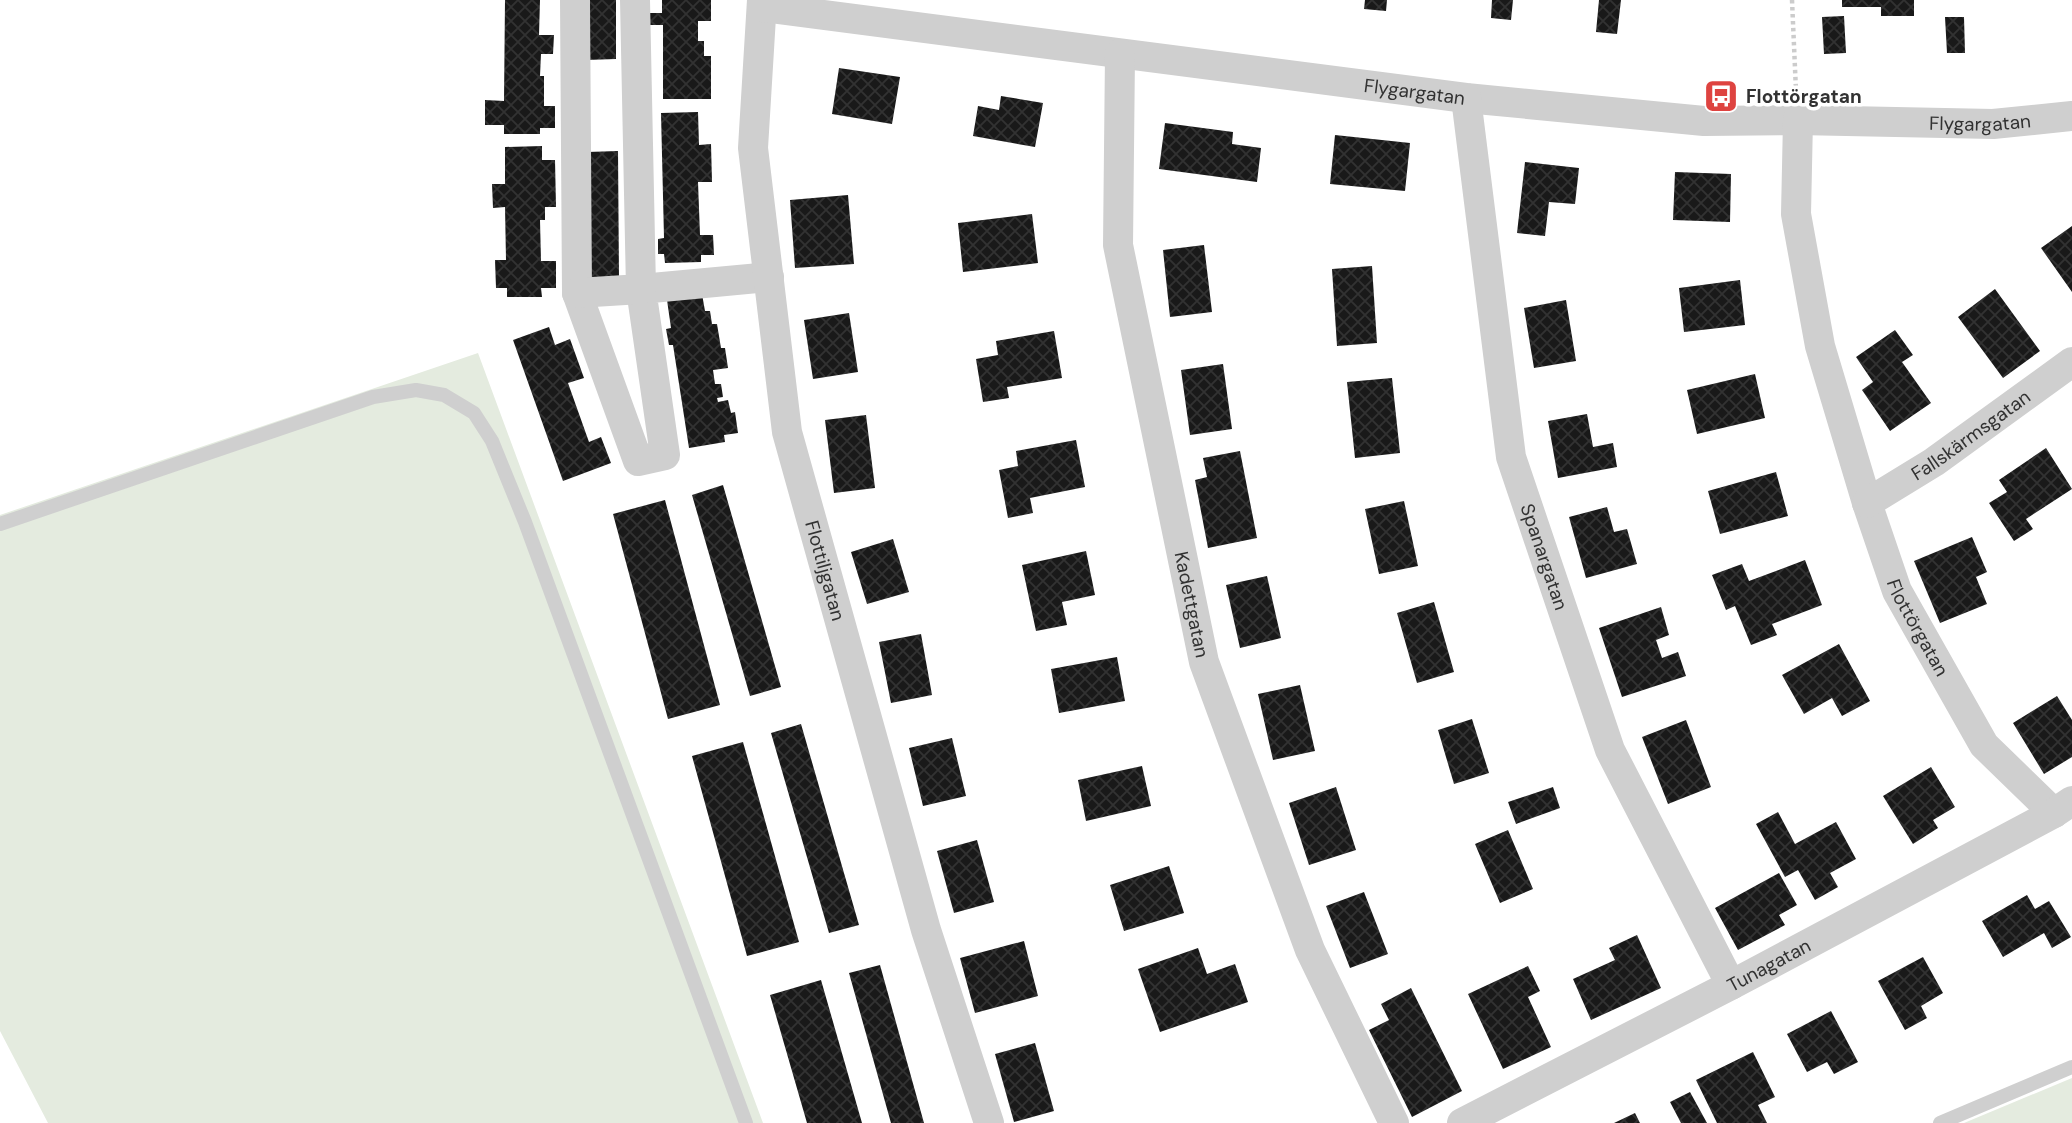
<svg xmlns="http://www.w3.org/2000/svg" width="2072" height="1123" viewBox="0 0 2072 1123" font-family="'DM Sans',sans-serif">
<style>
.green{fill:#e4ebdf}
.building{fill:url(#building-cross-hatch)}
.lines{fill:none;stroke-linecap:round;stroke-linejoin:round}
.path{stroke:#ccc;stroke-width:4.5;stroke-dasharray:3.5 3.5;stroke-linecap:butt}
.service{stroke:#cfcfcf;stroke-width:14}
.minor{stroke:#cfcfcf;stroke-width:30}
.labels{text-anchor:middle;stroke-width:7;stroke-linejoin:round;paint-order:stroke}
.street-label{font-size:19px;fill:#323232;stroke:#fff}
.poi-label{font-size:19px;font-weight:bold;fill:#323232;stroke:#fff;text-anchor:start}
</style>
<defs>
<pattern id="building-cross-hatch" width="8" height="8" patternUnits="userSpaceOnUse" patternTransform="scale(1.75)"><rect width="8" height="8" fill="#191919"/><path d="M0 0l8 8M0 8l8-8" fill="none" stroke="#323232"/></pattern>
</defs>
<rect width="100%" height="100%" fill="#fff"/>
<path class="green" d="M478 353 763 1123H48L0 1031V515Z
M2072 1078V1123H1964Z"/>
<path class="building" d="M505 0H540L539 35H554L553 54H541L540 76H544V106H555V128H540V134H504V125H485V100L504 101Z
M585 0H616V59L586 60Z
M662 0H711V21H698V41H704V56H711V99H663V25H649V13H662Z
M1365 0H1387L1386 11 1364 9Z
M1492 0H1513L1511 20 1491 18Z
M1599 0H1621L1617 34 1596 32Z
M1842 0H1914V16H1881V7H1842Z
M1844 16 1846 53 1824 54 1822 17Z
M1945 17H1964L1965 53H1947Z
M839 68 900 77 892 124 832 114Z
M1001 96 1043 103 1035 147 973 136 978 106 999 110Z
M698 112 699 145 711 144 712 182H698L700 235H713L714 255H701V262L665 263 664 254H658V239L664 238 661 113Z
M1165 123 1233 132 1232 144 1261 148 1257 182 1159 169Z
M1335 135 1410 143 1405 191 1330 184Z
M542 146V160H555L556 207H545V220H540L541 261H556V288H541L542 297H507V288H496L495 260H506L505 207 493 208 492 184H505V147Z
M618 151 619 280H587V152Z
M1525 162 1579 168 1575 204 1549 202 1545 236 1517 233Z
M1675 172 1731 174 1730 222 1673 220Z
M848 195 854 264 795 268 790 200Z
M1032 214 1038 263 963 272 958 223Z
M2072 226V292L2041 248Z
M1204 245 1212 312 1170 317 1163 250Z
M1372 266 1377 343 1337 346 1332 269Z
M1740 280 1745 325 1684 332 1679 288Z
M1995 289 2040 351 2003 378 1958 317Z
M702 294 705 311H710L712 324H717L721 348H725L728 368 713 370 715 384H721L723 397 717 398 718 402 728 400 731 413 735 412 738 433 724 435 725 442 689 448 673 345H669L666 329 671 328 667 300Z
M1566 300 1576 361 1534 368 1524 308Z
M849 313 858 372 813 379 804 320Z
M549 327 555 345 570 339 584 378 568 383 589 442 601 437 611 463 563 481 513 340Z
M1895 330 1913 355 1902 362 1931 403 1890 431 1862 390 1873 382 1856 357Z
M1054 331 1062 378 1007 387 1009 398 983 402 976 359 998 355 996 341Z
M1223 364 1232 429 1190 435 1181 370Z
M1755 374 1765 418 1697 434 1687 390Z
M1392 378 1400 453 1355 458 1347 382Z
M1587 414 1593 447 1613 443 1617 467 1558 478 1548 421Z
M866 415 875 488 834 493 825 420Z
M1076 440 1085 487 1030 498 1033 513 1008 518 999 470 1018 466 1016 451Z
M2046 448 2072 489 2026 519 2033 529 2014 541 1989 503 2007 492 1999 480Z
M1240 451 1257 538 1208 548 1195 480 1207 477 1203 458Z
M1776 472 1788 516 1720 534 1708 491Z
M723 485 781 687 750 696 692 495Z
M665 500 720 705 668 719 613 514Z
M1404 501 1418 566 1379 574 1365 509Z
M1607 507 1614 532 1627 529 1637 564 1586 578 1569 517Z
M1972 537 1987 572 1976 577 1987 604 1940 623 1914 561Z
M893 539 909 592 867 604 851 552Z
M1086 551 1095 595 1062 602 1067 625 1036 631 1022 565Z
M1805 560 1822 605 1772 624 1777 635 1751 645 1735 606 1726 610 1712 575 1742 564 1749 581Z
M1267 576 1281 638 1240 648 1226 585Z
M1434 602 1454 672 1417 683 1397 613Z
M1661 607 1669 635 1656 640 1662 658 1678 652 1686 676 1622 697 1599 628Z
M921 634 932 695 891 703 879 642Z
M1839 644 1870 701 1842 716 1832 698 1804 714 1782 675Z
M1117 657 1125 701 1059 713 1051 669Z
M1300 685 1315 751 1273 760 1258 694Z
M2057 696 2072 720V757L2044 774 2013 723Z
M1472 719 1489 773 1454 784 1438 730Z
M1686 720 1711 787 1668 804 1642 737Z
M801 724 859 925 829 933 771 733Z
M952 738 966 796 923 806 909 748Z
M743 742 799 942 747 956 692 756Z
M1142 766 1151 806 1086 821 1078 780Z
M1931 767 1955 807 1933 820 1938 828 1913 844 1883 796Z
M1336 787 1356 850 1309 865 1289 803Z
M1553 787 1560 808 1516 824 1508 802Z
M1778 812 1795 844 1836 822 1856 859 1830 873 1838 887 1815 900 1798 870 1785 877 1756 824Z
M1508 830 1533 889 1500 903 1475 844Z
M977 840 994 902 954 913 937 851Z
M1169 866 1184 913 1124 931 1110 885Z
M1779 873 1797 905 1779 915 1785 925 1738 950 1715 908Z
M1364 892 1388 954 1350 968 1326 906Z
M2027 895 2035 909 2049 901 2071 937 2052 948 2044 933 2003 957 1982 921Z
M1637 935 1661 988 1591 1020 1573 979 1615 960 1609 948Z
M1024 941 1038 996 975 1013 960 958Z
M1198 948 1207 974 1235 964 1248 1002 1160 1032 1138 969Z
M1923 957 1943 993 1921 1006 1927 1018 1905 1030 1878 981Z
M880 965 924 1123H891L849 973Z
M1528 966 1540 991 1528 997 1551 1047 1503 1069 1468 994Z
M821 980 862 1123H807L770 995Z
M1411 988 1462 1091 1412 1117 1369 1030 1389 1020 1381 1004Z
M1831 1011 1858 1062 1834 1074 1827 1062 1807 1072 1787 1034Z
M1035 1043 1054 1111 1014 1122 995 1054Z
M1753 1052 1775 1097 1758 1105 1767 1123H1717L1696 1080Z
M1690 1092 1707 1123H1681L1670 1102Z
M1635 1113 1640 1123H1614Z"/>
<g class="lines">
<path class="path" d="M1792 0 1796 91"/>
<path class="service" d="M0 524 373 397 416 390 444 395 474 413 492 441 525 522 746 1123
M1940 1123 2072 1067"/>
<g class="minor">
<path d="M575 0 577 293 638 461 665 455 641 289 769 277"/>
<path id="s1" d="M762 0 753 148 787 432 926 930 989 1123"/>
<path id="s2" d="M762 7 1466 98 1704 121 1798 120 1993 124 2072 116"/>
<path id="s3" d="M1120 54 1118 245 1204 662 1310 950 1394 1123"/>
<path id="s4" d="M1466 98 1511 457 1610 750 1731 985"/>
<path id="s5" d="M1798 120 1796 214 1820 346 1867 503 1897 591 1984 745 2054 813"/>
<path d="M577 293 641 289 635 0"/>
<path id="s6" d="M1867 503 1934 462 2072 362"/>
<path id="s7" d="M1462 1123 1731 985 2054 813 2072 801"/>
</g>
</g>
<defs>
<g id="bus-square" transform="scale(1.75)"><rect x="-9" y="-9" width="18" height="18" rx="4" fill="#de4340" stroke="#fff"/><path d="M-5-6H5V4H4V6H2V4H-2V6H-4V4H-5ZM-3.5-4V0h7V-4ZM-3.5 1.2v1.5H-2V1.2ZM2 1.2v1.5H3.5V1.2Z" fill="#fff"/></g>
</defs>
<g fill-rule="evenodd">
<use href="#bus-square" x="1721" y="96"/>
</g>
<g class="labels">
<g class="street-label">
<text dy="7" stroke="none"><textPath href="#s2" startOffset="658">Flygargatan</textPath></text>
<text dy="7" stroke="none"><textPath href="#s2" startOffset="1225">Flygargatan</textPath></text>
<text dy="7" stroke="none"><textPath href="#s6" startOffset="124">Fallskärmsgatan</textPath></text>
<text dy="7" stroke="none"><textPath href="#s4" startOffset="467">Spanargatan</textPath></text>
<text dy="7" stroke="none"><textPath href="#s1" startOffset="578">Flottiljgatan</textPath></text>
<text dy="7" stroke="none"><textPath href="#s3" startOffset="558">Kadettgatan</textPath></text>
<text dy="7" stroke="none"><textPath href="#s5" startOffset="527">Flottörgatan</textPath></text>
<text dy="7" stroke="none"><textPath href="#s7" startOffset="345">Tunagatan</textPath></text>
</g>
<g class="poi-label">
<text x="1746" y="103">Flottörgatan</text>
</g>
</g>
</svg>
